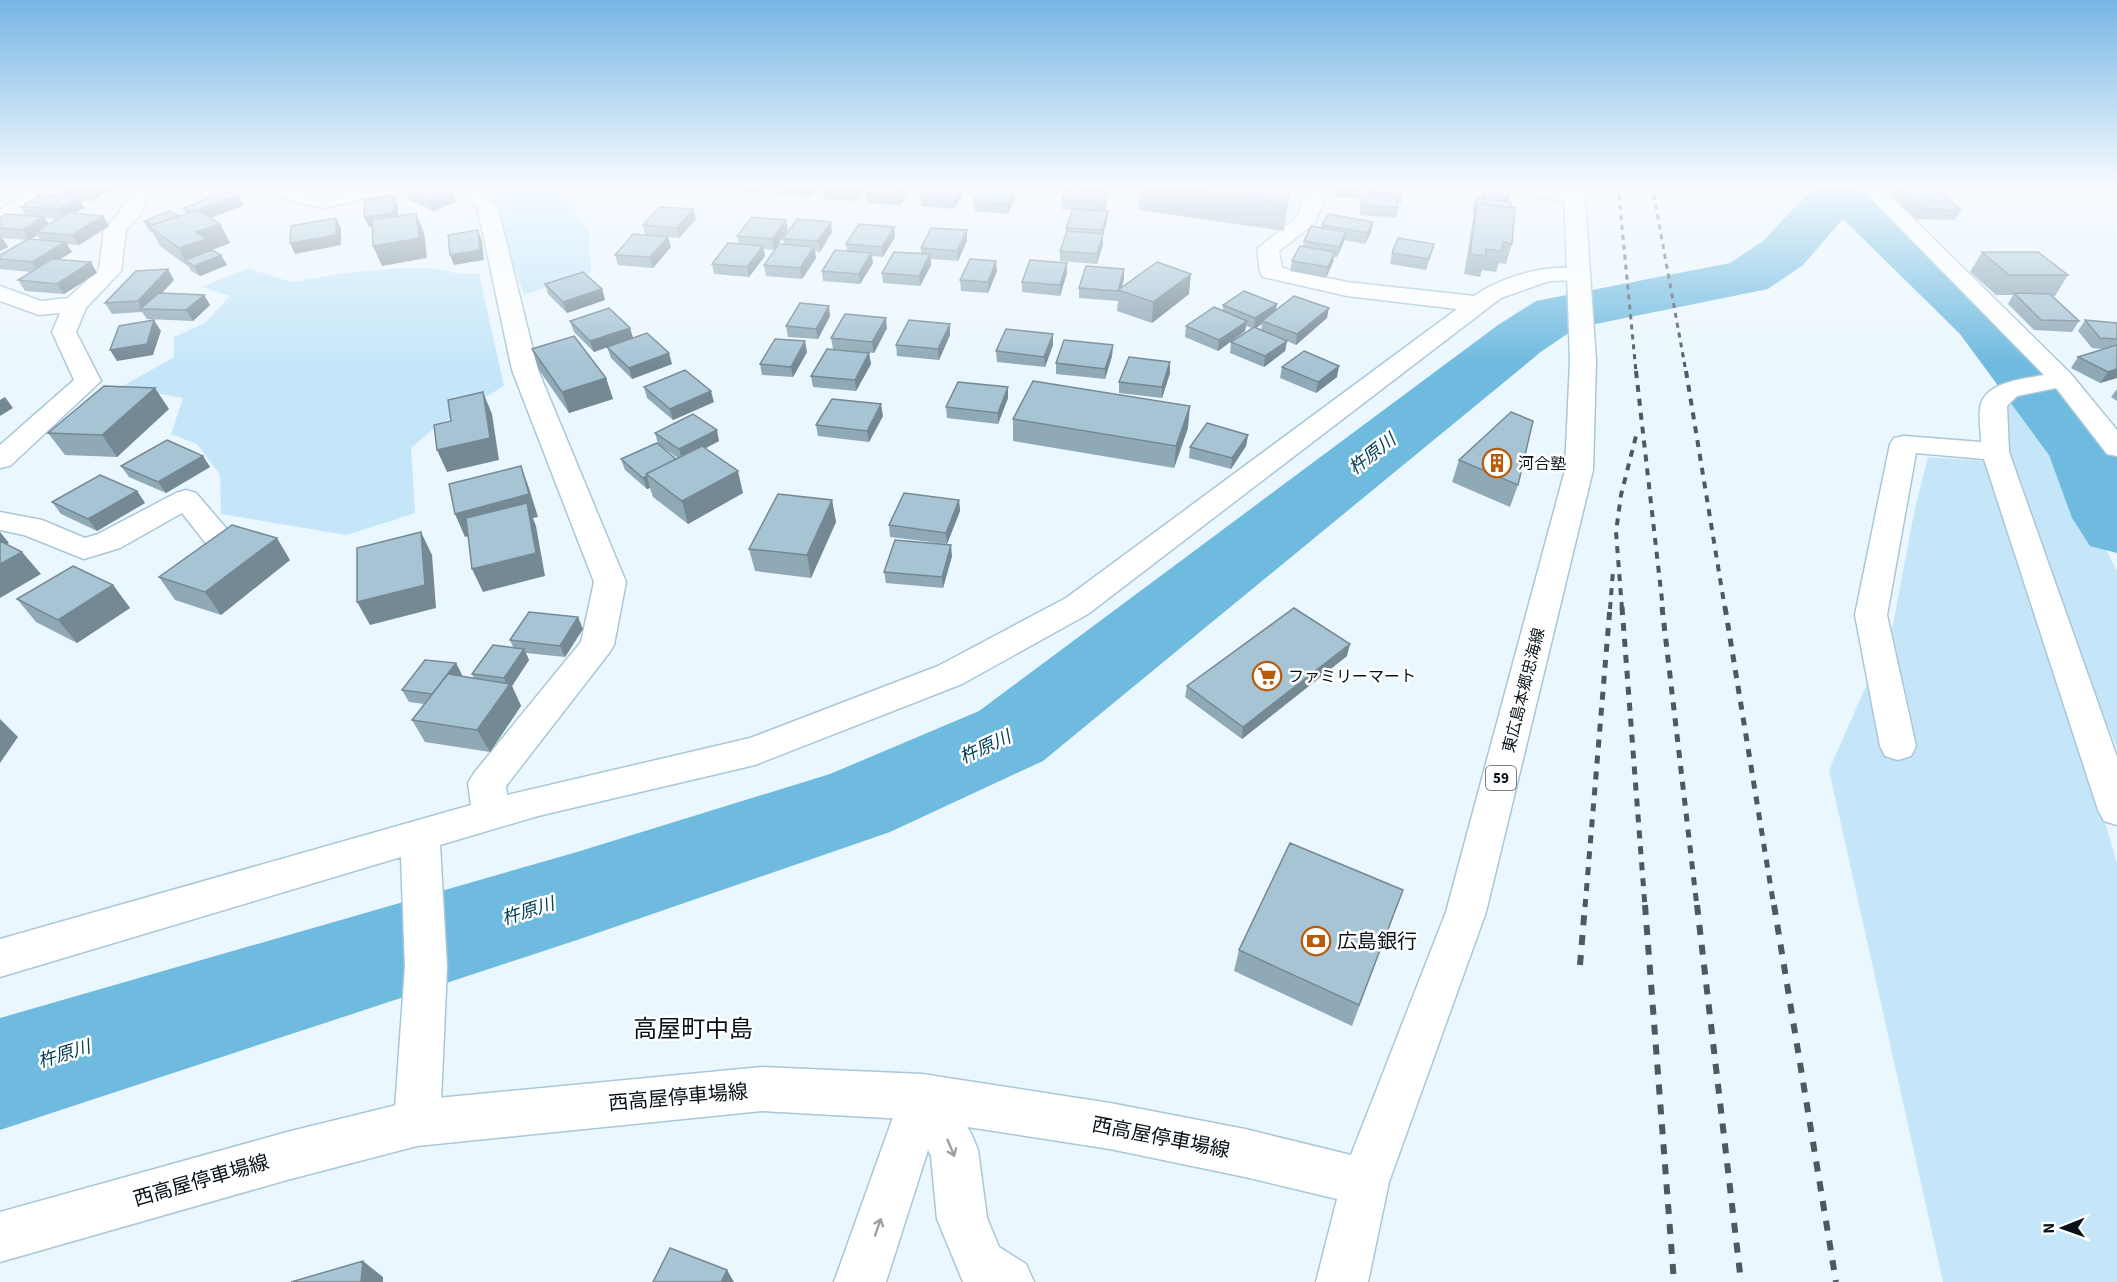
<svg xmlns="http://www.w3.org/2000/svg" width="2117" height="1282" viewBox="0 0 2117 1282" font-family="'Source Sans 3','Noto Sans JP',sans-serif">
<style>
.green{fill:#c5e6f9}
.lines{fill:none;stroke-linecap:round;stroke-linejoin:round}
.river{fill:#6fbadf;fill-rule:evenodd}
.minor-casing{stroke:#a9c7d8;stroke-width:3}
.major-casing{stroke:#a9c7d8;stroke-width:3}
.minor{fill:#fff;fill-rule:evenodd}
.major{fill:#fff;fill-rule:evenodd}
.rail-far3{stroke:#4e585f;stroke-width:3;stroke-dasharray:5 5;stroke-linecap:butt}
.rail-far2{stroke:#4e585f;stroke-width:4;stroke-dasharray:7 7;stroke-linecap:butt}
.rail-far1{stroke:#4e585f;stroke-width:5;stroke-dasharray:8 8;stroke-linecap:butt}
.rail{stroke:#4e585f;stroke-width:6;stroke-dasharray:10 10;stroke-linecap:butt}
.wall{fill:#90a9b7;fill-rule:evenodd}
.shaded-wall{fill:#758995}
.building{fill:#a7c4d5;stroke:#758995;stroke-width:1.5}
.oneway{stroke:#9ca0a2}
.labels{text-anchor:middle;stroke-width:5;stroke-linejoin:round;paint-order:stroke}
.shield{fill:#fff;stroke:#51585d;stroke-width:1.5}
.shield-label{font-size:15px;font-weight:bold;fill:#071117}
.poi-label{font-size:16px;fill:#071117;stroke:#fff;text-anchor:start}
.street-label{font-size:16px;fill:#071117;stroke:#fff}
.water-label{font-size:18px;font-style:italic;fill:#00405a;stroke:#fff}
.near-poi-label{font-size:20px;fill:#071117;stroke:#fff;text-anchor:start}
.near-street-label{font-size:20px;fill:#071117;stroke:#fff}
.near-quarter-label{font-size:24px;fill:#071117;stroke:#fff}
</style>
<rect width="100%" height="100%" fill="#ebf7fe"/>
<path class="green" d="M296 185H417L360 192 315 193Z
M458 185H557L589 233 591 273 524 295 488 194Z
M248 268 291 282 346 273 402 268H431L463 274H479L504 386 438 425 411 448 415 513 347 535 221 514 220 475 197 444 171 434 183 398 121 387 174 357V337L205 323 230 296 202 287Z
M1997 401H2031L2117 571V748L2003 475 2117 863V1282H1943L1829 770 1893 625 1915 508 1928 457 1999 462Z"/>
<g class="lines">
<path class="river" d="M1812 185H1867L2004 308 2117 450V553L2090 546 2072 518 2049 455 1960 334 1843 219 1803 265 1768 289 1576 328 1542 351 1043 761 890 832 577 940 0 1130V1018L577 852 830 774 979 711 1498 325 1536 301 1730 263 1763 241 1813 188Z"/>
<g class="minor-casing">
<path id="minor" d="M29 185 36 187 46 196 43 200 7 222 0 224V209L22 196 19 191 22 187Z
M142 185H164L146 201 139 216 126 231 121 271 86 308 76 332 101 381 10 466 0 468V445L74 380 52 332 60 313 39 315 0 301V286L41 301 68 298 99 269 104 230 119 213 130 194Z
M240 185H274L322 196 375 185H458L483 191 498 209 538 370 626 582 614 645 609 653 506 786 507 795 750 738 938 666 1066 598 1457 309 1347 296 1263 277 1260 272 1257 249 1298 216 1309 185H1329L1315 223 1279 251 1282 268 1347 282 1474 296C1502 276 1552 262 1586 270L1589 275 1586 280 1549 281 1501 298 1088 614 962 684 755 765 538 816 440 845 447 967 440 1123 433 1139 417 1146 401 1139 394 1123 405 967 401 857 0 977V939L471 805 468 783 474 773 581 642 594 582 512 370 478 210 469 199 435 191 383 195 322 208 243 189Z
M1475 185C1509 182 1547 183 1580 192L1583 196 1580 200 1573 202 1485 191 1478 189Z
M1858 185H1879L2071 374 2117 430V456L2107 454 2056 388 2017 396 2007 406 2009 452 2117 757V825L2104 821 2098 810 1984 459 1916 453 1887 615 1916 746 1911 756 1898 760 1885 756 1880 746 1855 615 1890 444 1894 438 1904 436 1981 442C1981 431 1978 414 1981 404 1988 381 2025 379 2044 375Z
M186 490 196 493 237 541 241 548 237 555 226 558 215 555 182 513 120 548 84 559 24 535 0 530V512L42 520 85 538 98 534 176 493Z
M922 1074 938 1081 971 1133 978 1150 987 1218 999 1247 1026 1264 1034 1282H963L937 1219 931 1156 928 1150 886 1282H834L906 1081Z"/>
</g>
<g class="major-casing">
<path id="major" d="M1564 185H1584L1596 361 1593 470 1486 912 1389 1182 1368 1282H1316L1337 1199 1245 1177 1110 1149 922 1120 762 1111 417 1146 287 1180 0 1262V1212L287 1132 417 1100 762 1067 922 1074 1110 1103 1245 1129 1351 1155 1446 912 1565 470 1570 361Z"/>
</g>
<use href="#minor" class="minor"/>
<use href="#major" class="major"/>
<path class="rail-far3" d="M1618 185 1636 372
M1652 185 1686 372"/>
<path class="rail-far2" d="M1636 371 1663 609
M1686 371 1725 609
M1610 609 1613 571
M1622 609 1616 532 1621 495 1637 432"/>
<path class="rail-far1" d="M1622 607 1645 907
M1662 607 1697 907
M1725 607 1774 907
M1585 907 1610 607"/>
<path class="rail" d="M1645 905 1674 1282
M1697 905 1741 1282
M1774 905 1836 1282
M1580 965 1585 905"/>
</g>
<path class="wall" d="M66 185H113L115 188 92 201H80L85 208 74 214 109 226 79 245 67 244 72 252 59 260 91 262 97 273 64 294 25 291 18 280 31 272 0 269V255L26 240 2 238 8 247 0 251V218L27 216 21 207 62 196 58 189ZM45 218 58 219 49 224ZM37 235 40 240 31 239Z
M687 185H724L719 191 687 188Z
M729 185H769L763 193 730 191Z
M777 185H820L811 197 778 194Z
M868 185 857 201 825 199 823 189Z
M871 185H910V188L900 205 866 203 865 193Z
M927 185H998L1016 186V196L1008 214 975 211 974 201 980 188 963 187 964 191 954 209 921 206 920 196Z
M1074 185H1111L1107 193V201L1105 211H1108L1107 221 1103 235V244L1097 264 1060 261V251L1066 235V228L1072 210H1062V200L1074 189Z
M1140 185H1289L1288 203 1284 231 1139 210Z
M1337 185H1361L1359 199 1336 197Z
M1367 185H1448L1447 187 1402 185 1403 194 1401 204 1397 203 1398 208 1396 218 1360 215V205L1362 195H1366Z
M1878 185H1909L1961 210 1955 220 1916 219 1890 194 1891 191H1885Z
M1483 186 1509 199 1508 202 1512 244 1506 264 1499 263 1496 272 1482 270 1480 277 1464 274 1473 219V208L1476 198 1481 199Z
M405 191 453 192 456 202 433 211 409 200Z
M244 205 211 218 220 224 230 243 212 250 221 255 227 265 200 276 191 271 189 267 160 246 152 232 149 231 144 221 179 216 186 214 183 208Z
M693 209 696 219 679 238 668 237 671 247 653 268 618 265 615 255 645 235 643 225Z
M1373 222 1371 232 1365 244 1344 240 1337 257H1334L1333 262 1326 278 1290 271 1292 261 1303 246 1304 241 1321 228 1322 225Z
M894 227 895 237 883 257 872 256 873 263 860 284 823 281 822 271 847 251 846 244Z
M788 230 774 250 764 249 765 256 749 277 714 274 712 264 739 244 737 236Z
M832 232 820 252 815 251 816 258 802 279 766 276 764 265 784 245 783 239Z
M967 241 958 261 931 259V265L920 286 883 283 882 273 921 254V248Z
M1982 252 2068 275 2055 296H2052L2079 321 2072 332 2034 330 2008 304 2013 295H1996L1970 272Z
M1392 253 1431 255 1426 270 1390 264Z
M1124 269V279L1121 288 1189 294 1152 323 1117 311 1118 301 1079 298V288Z
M997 271 988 293 961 291 960 280Z
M1067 273 1060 296 1022 292V282Z
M174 280 161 294 204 295 210 305 193 321 147 319 142 312 112 314 105 303Z
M545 284 602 289 605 300 567 313 548 294Z
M1223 305 1276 310 1327 318 1296 345 1287 341 1285 351 1264 367 1230 353 1231 342 1252 328 1246 326 1245 331 1218 351 1185 337 1186 326 1223 311ZM1262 324 1261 330 1256 328Z
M830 316 818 339 788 337 786 326Z
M2085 320 2117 323V378L2100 383 2071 368 2078 357 2103 349 2092 348 2078 331Z
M570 321 630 328 633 338 672 364 632 379 611 358 607 347 594 352 574 332Z
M950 324V335L939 360 897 356 896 345Z
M887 328 874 353 833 349 831 338Z
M1053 334V345L1045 367 997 362 996 351Z
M1113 345 1112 356 1105 379 1056 374V363Z
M532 349 606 378 613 399 569 413 539 370Z
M807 352 793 377 762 375 760 364Z
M869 353 871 364 856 391 813 387 811 376Z
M1170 362V373L1162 398 1119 393V382Z
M1282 367 1337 377 1316 393 1280 378Z
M644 387 714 402 673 420 647 398Z
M1008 387V398L998 424 947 418 946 407Z
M2117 389V401L2111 397Z
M169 409 117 457 65 455 48 433Z
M883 416 869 442 818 436 816 425Z
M1013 419 1188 428 1174 468 1013 441Z
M655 433 719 441 705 448 743 493 688 524 653 497 650 488 647 489 625 470 621 459H676L678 458 658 444Z
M1248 435 1246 446 1231 469 1189 458 1190 447Z
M203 456 210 467 166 493 129 477 121 466Z
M1459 460 1518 485 1510 507 1452 482Z
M137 491 145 503 97 531 61 514 52 502Z
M832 500 836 522 811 578 755 571 749 549Z
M959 500 960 511 947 544 890 537 889 525Z
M952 556 943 588 886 583 884 572Z
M290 560 221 615 175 600 159 577Z
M113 585 130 608 77 643 36 622 17 599Z
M583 629 565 657 526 653 529 660 512 686 521 706 490 752 425 742 412 720 424 704 409 702 402 690 456 663 462 675V676L474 678 472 674 513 647 510 640Z
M1347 656 1242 739 1185 697 1187 686Z
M1403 890 1352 1026 1234 971 1239 950Z"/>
<path class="shaded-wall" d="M98 185H113L115 188 92 201 87 192Z
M718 185H724L719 191Z
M761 185H769L763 193Z
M811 185H820L811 197 809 187Z
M860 185H868L857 201 856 191Z
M905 185H910V188L900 205 899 195Z
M961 185H963L964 191 954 209V199Z
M1016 186V196L1008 214V204Z
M1108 191 1107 201 1105 212V202Z
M453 192 456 202 433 211 429 201Z
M239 195 244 205 198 223 193 213Z
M394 195 398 205V223L369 227 364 217Z
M79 198 85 208 65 219 59 209Z
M693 209 696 219 679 238 677 228Z
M1108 211 1107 221 1103 235V244L1097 264V254L1102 239V230Z
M416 213 424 232 427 258 382 266 373 246Z
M103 216 109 226 79 245 72 235Z
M44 217 51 227 35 232 37 235 30 240 23 230Z
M336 218 341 228V245L295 254 290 243Z
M786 220 788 230 774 250 772 239Z
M831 222 832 232 820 252 818 241Z
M1373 222 1371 232 1365 244 1367 233Z
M220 224 230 243 212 250 216 257 221 255 227 265 200 276 194 266 186 261 179 248 196 232Z
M894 227 895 237 883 257 882 247Z
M478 230 482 241 484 260 454 265 450 255Z
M967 230V241L958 261 957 251Z
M1346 232 1344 242 1337 257 1339 247Z
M1 236 8 247 0 251V237Z
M668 237 671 247 653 268 650 257Z
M65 242 72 252 39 272 32 262Z
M763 246 765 256 749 277 747 267Z
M814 247 816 258 802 279 800 268Z
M1335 252 1333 262 1326 278 1328 267Z
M871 253 873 263 860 284 859 274Z
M930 254 931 265 920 286 919 276Z
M996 261 997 271 988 293V282Z
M91 262 97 273 64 294 57 284Z
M1067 263V273L1060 296V285Z
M168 269 174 280 147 309H142L138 301Z
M1124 269V279L1121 291 1118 290Z
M1191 274 1189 294 1152 323 1153 302Z
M602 289 605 300 567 313 563 302Z
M204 295 210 305 193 321 186 310Z
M1277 304 1275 315 1262 321V324L1254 329 1255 318Z
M829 306 830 316 818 339 816 329Z
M1329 308 1327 318 1296 345 1297 334Z
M886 318 887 328 874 353 872 342Z
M154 320 161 331 153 355 117 361 110 350Z
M1247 321 1245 331 1218 351 1219 340Z
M950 324V335L939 360 938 349Z
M630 328 633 338 594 352 590 341Z
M1053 334V345L1045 367 1044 357Z
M805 341 807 352 793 377 791 367Z
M1287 341 1285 351 1264 367 1265 356Z
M1113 345 1112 356 1105 379V369Z
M669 353 672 364 632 379 629 368Z
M869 353 871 364 856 391 855 380Z
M1170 362V373L1162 398V387Z
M1339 366 1337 377 1316 393 1318 382Z
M2117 369V378L2100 383 2108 372Z
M606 378 613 399 569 413 562 392Z
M1008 387V398L998 424V413Z
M155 388 169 409 117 457 102 435Z
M711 391 714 402 673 420 670 409Z
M483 392 492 414 499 460 447 472 437 450Z
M5 397 13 408 0 416V400Z
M881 404 883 416 869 442 867 431Z
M1190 406 1188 428 1174 468 1176 446Z
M717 430 719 441 682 461 679 449Z
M1248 435 1246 446 1231 469 1232 458Z
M203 456 210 467 166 493 158 482Z
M521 466 529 488 538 517 533 518 536 526 545 576 483 592 472 569 530 519 465 537 455 514Z
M738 471 743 493 688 524 682 501Z
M647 476 650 488 647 489 643 478Z
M137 491 145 503 97 531 88 519Z
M832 500 836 522 811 578 807 555Z
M959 500 960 511 947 544 946 533Z
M0 532 9 543 0 548Z
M421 532 432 555 436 608 370 625 357 602Z
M277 538 290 560 221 615 205 592Z
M951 545 952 556 943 588 942 577Z
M22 552 41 574 0 598V564Z
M113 585 130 608 77 643 58 620Z
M578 617 583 629 565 657 560 646Z
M1350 644 1347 656 1242 739 1243 727Z
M524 649 529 660 512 686 521 706 490 752 477 730 508 687 504 678Z
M456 663 462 675 440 706 434 694Z
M0 719 18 737 0 763Z
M363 1261 383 1277V1282H361Z
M727 1270 734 1282H721Z"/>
<path class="building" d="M66 185H98L87 192 58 189Z
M420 185H436L453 192 429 201 405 191Z
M777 185H811L809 187Z
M826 185H860L856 191 823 189Z
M871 185H905L899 195 865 193Z
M927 185H961L954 199 920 196Z
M982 185H998L1016 186 1008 204 974 201Z
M1156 185H1289L1288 203Z
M1338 185H1361V189L1338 187Z
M1368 185H1402L1403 194 1369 191Z
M1895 185H1933L1961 210 1921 209Z
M1483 186 1509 189V199L1483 196Z
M1065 189 1108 191 1105 202 1062 200Z
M229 191 239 195 200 210H199L191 212 183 208Z
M41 195 79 198 59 209 21 207Z
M394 195 393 213 364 217 365 200Z
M1362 195 1397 197 1398 208 1362 205Z
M1476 198 1511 202V208L1477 203 1475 209Z
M1477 203 1515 208 1512 244 1503 242 1502 251 1486 249V256L1470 254Z
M660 207 693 209 677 228 643 225Z
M1073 209 1108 211 1102 230 1066 228Z
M199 210 220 224 196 232 206 239 179 248 148 226Z
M170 211 179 216 152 225 144 221Z
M68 213 103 216 72 235 35 232Z
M416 213 419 238 373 246 372 220Z
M6 214 44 217 23 230 0 228V218Z
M1328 214 1373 222 1367 233 1322 225Z
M752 217 786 220 772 239 737 236Z
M336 218V235L290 243 291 226Z
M797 219 831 222 818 241 783 239Z
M859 224 894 227 882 247 846 244Z
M1311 226 1346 232 1339 247 1304 241Z
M931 228 967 230 957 251 921 248Z
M478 230 480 250 450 255 448 235Z
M1067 231 1103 234 1097 254 1060 251Z
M633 234 668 237 650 257 615 255Z
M1398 238 1434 244 1429 259 1392 253Z
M28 239 65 242 32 262 0 259V255Z
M728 243 763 246 747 267 712 264Z
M779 244 814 247 800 268 764 265Z
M1300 246 1335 252 1328 267 1292 261Z
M212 250 221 255 194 266 185 260Z
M835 250 871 253 859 274 822 271Z
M894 252 930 254 919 276 882 273Z
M1982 252H2038L2068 275H2009Z
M52 259 91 262 57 284 18 280Z
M970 259 996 261 988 282 960 280Z
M1030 260 1067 263 1060 285 1022 282Z
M1157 262 1191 274 1153 302 1118 290Z
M1086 266 1124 269 1118 291 1079 288Z
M168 269 138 301 105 303 136 271Z
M583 272 602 289 563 302 545 284Z
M1244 291 1277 304 1255 318 1223 305Z
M159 293 204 295 186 310 140 309Z
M2014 293 2050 294 2079 321 2041 320Z
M1294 296 1329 308 1297 334 1262 321Z
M800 303 829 306 816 329 786 326Z
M1214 307 1247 321 1219 340 1186 326Z
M609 308 630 328 590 341 570 321Z
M845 314 886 318 872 342 831 338Z
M154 320 147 344 110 350 119 326Z
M909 320 950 324 938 349 896 345Z
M2085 320 2117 323V339L2100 338Z
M1254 327 1287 341 1265 356 1231 342Z
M1006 329 1053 334 1044 357 996 351Z
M647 333 669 353 629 368 607 347Z
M574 336 606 378 562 392 532 349Z
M775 339 805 341 791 367 760 364Z
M1064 340 1113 345 1105 369 1056 363Z
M2117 345V369L2108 372 2078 357Z
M827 349 869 353 855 380 811 376Z
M1304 351 1339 366 1318 382 1282 367Z
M1129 357 1170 362 1162 387 1119 382Z
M685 370 711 391 670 409 644 387Z
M1033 381 1190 406 1176 446 1013 419Z
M958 382 1008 387 998 413 946 407Z
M104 386 155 388 102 435 48 433Z
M483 392 490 438 437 450 434 425 451 421 448 400Z
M832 399 881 404 867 431 816 425Z
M1511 412 1533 421 1518 485 1459 460Z
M693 414 717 430 679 449 655 433Z
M1207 423 1248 435 1232 458 1190 447Z
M167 440 203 456 158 482 121 466Z
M657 443 676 459 646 474 647 476 643 478 621 459Z
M702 446 738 471 682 501 646 474Z
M521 466 529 494 455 514 449 484Z
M100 475 137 491 88 519 52 502Z
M904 493 959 500 946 533 889 525Z
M778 494 832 500 807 555 749 549Z
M527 503 536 553 472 569 466 518Z
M232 525 277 538 205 592 159 577Z
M421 532 425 585 357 602V548Z
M895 540 951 545 942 577 884 572Z
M0 541 22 552 0 564Z
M73 566 113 585 58 620 17 599Z
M1294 608 1350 644 1243 727 1187 686Z
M529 612 578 617 560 646 510 640Z
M493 645 524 649 504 678 472 674Z
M425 660 456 663 432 694 402 690Z
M448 674 510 684 477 730 412 720Z
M1290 843 1403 890 1359 1005 1239 950Z
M670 1248 727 1270 721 1282H653Z
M363 1261 361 1282H291Z"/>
<defs><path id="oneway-shaft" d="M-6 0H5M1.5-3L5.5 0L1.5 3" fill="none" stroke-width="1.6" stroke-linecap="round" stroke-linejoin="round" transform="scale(1.5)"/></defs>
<g class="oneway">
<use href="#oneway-shaft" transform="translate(951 1148) rotate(67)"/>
<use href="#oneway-shaft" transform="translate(878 1227) rotate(-71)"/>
</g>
<linearGradient id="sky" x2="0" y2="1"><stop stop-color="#77b6e4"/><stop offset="0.51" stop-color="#f6fbff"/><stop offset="1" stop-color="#f6fbff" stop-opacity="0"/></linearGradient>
<rect width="2117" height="364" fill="url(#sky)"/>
<defs>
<g id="building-ring" transform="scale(1.5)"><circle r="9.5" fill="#fff" stroke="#b95b0c" stroke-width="1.5"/><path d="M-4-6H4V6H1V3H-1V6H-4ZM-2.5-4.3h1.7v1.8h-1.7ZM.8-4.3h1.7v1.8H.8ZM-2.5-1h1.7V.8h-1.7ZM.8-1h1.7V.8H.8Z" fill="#b95b0c"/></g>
<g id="supermarket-ring" transform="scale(1.5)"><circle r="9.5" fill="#fff" stroke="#b95b0c" stroke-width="1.5"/><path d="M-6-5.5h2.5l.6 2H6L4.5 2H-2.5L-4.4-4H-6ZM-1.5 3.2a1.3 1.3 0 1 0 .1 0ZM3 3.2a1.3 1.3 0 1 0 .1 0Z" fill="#b95b0c"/></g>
<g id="bank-ring" transform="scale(1.5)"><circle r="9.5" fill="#fff" stroke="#b95b0c" stroke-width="1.5"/><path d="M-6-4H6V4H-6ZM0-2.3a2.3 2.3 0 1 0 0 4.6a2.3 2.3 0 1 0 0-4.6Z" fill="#b95b0c"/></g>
</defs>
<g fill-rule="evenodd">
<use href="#building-ring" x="1497" y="463"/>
<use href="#supermarket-ring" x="1267" y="676"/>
<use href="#bank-ring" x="1316" y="941"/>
</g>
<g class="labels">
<rect class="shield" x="1486" y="766" width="30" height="24" rx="4.5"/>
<g class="shield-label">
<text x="1501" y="783">59</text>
</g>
<g class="poi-label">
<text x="1518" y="469">河合塾</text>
<text x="1288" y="682">ファミリーマート</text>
</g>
<g class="street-label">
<text transform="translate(1523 690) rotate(-76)" y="6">東広島本郷忠海線</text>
</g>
<g class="water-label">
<text transform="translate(1372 454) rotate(-38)" y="6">杵原川</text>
<text transform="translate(985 747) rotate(-25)" y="6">杵原川</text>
<text transform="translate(528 911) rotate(-17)" y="6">杵原川</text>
<text transform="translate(64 1054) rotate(-17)" y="6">杵原川</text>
</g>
<g class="near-poi-label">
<text x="1337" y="948">広島銀行</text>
</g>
<g class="near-street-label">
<text transform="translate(678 1097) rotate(-5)" y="7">西高屋停車場線</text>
<text transform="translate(1161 1137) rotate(11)" y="7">西高屋停車場線</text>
<text transform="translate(201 1180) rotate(-16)" y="7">西高屋停車場線</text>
</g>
<g class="near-quarter-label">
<text x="693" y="1037">高屋町中島</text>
</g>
</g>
<g transform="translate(2063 1228) rotate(269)" stroke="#ffffff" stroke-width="4.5" paint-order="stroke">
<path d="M0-4.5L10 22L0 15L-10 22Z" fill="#071117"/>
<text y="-9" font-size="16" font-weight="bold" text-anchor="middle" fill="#071117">N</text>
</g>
</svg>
